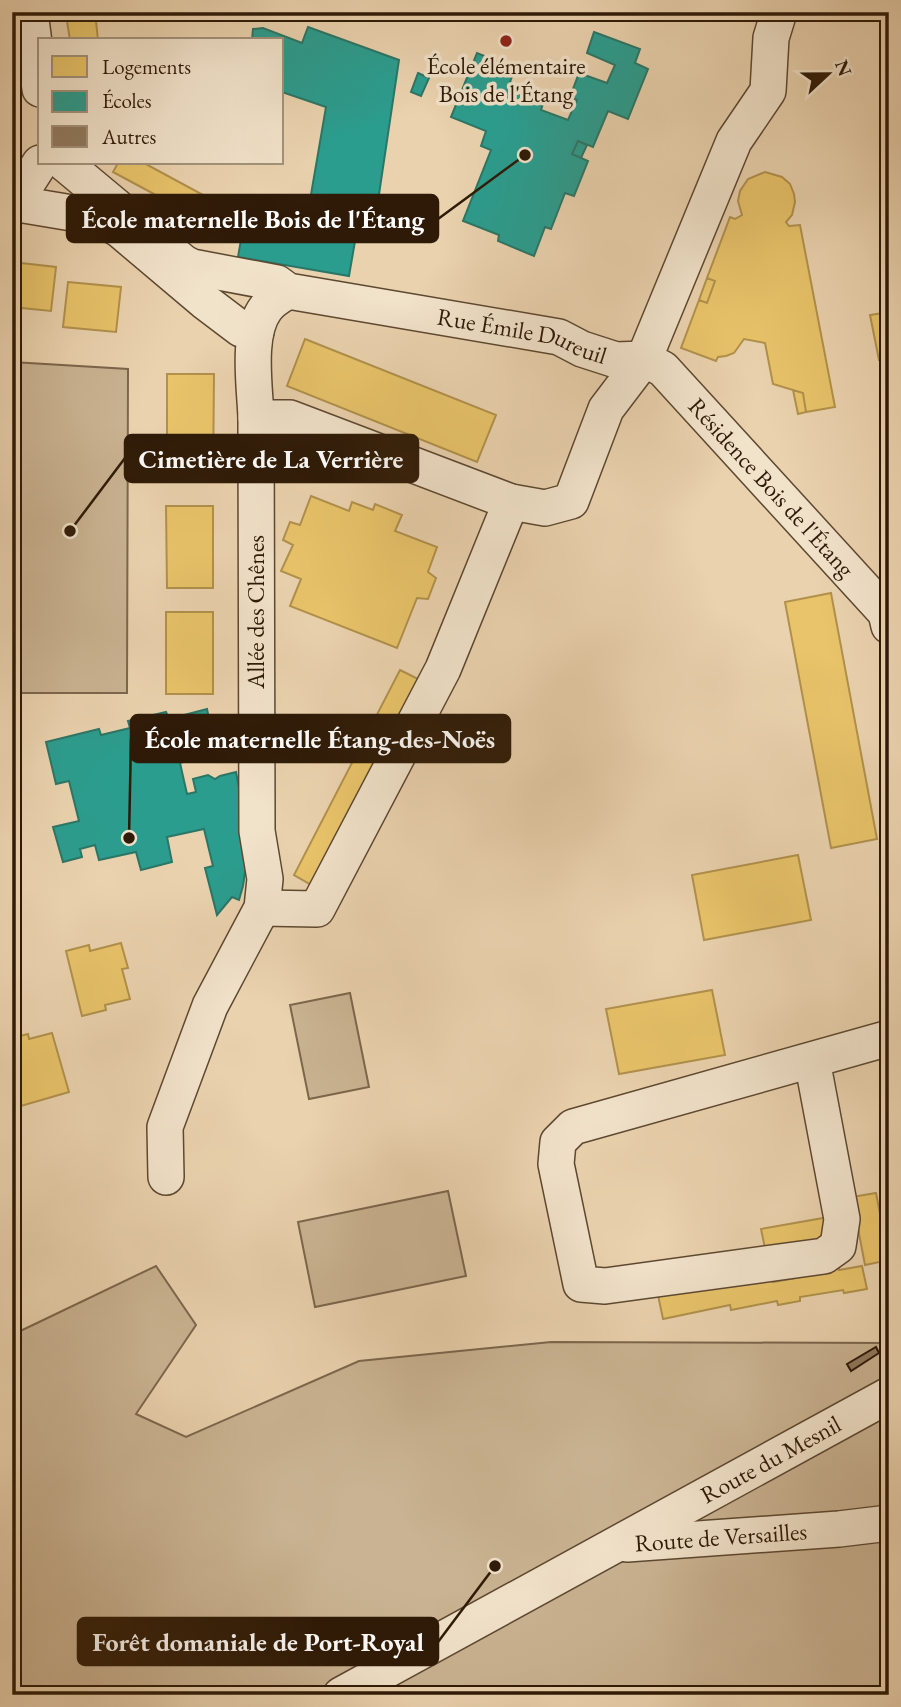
<svg xmlns="http://www.w3.org/2000/svg" width="901" height="1707" viewBox="0 0 901 1707" font-family="'EB Garamond',serif">
<style>
.green{fill:#cab392;stroke:#7c664c;stroke-width:2}
.homes{fill:#e9c46a;stroke:#b1914c;stroke-width:2}
.schools{fill:#2a9d8f;stroke:#2b7666;stroke-width:2}
.building{fill:#907a5e;stroke:#2e1a07;stroke-width:2}
.lines{fill:none;stroke-linecap:round;stroke-linejoin:round}
.minor-casing{stroke:#5d4831;stroke-width:38}
.minor{stroke:#f1e2ca;stroke-width:35}
.poi-dot{fill:#8f2418;stroke:#f1e2ca;stroke-width:2.5}
.labels{text-anchor:middle;stroke-width:7;stroke-linejoin:round;paint-order:stroke}
.poi-label{font-size:24px;fill:#2e1a07;stroke:#f1e2ca}
.street-label{font-size:24px;fill:#2e1a07;stroke:#f1e2ca}
.leader{fill:none;stroke:#2e1a07;stroke-width:2.5}
.callout-dot{fill:#2e1a07;stroke:#f1e2ca;stroke-width:2.5}
.callout{fill:#2e1a07;stroke:#2e1a07;stroke-width:2.5}
.callout-label{font-size:26px;text-anchor:middle;font-weight:bold;fill:#fff}
</style>
<rect width="100%" height="100%" fill="#ead2ae"/>
<filter id="stains"><feTurbulence type="fractalNoise" baseFrequency=".00286" numOctaves="4"/><feColorMatrix values="0 0 0 0 .2 0 0 0 0 .09 0 0 0 0 .02 0 0 0 .5 -.17"/></filter>
<radialGradient id="worn" r=".72"><stop offset=".6" stop-color="#630" stop-opacity="0"/><stop offset="1" stop-color="#630" stop-opacity=".3"/></radialGradient>
<path class="green" d="M12 362 128 369 127 693H12Z
M350 993 369 1087 309 1099 290 1005Z
M448 1191 466 1276 315 1307 298 1222Z
M156 1266 196 1325 136 1414 186 1437 359 1361 551 1342 889 1343V1695H12V1335Z"/>
<path class="homes" d="M87 12H95L98 40H70L66 15Z
M118 163H144L216 202 219 229 113 172Z
M765 172 782 177 790 184 794 194 795 202 792 215 786 222 789 226 800 225 835 407 806 412 803 393 773 384 765 343 744 339 734 353 726 356 718 357 716 361 681 348 699 300 707 303 715 281 707 278 730 217 735 219 742 215 738 201 740 191 748 179Z
M12 262 56 267 51 311 12 307Z
M707 278 715 281 707 303 699 300Z
M68 282 121 287 116 332 63 327Z
M889 312V359L879 360 870 315Z
M305 339 496 415 477 462 287 386Z
M167 374H214L213 481H167Z
M793 390 803 393 806 412 798 414Z
M311 496 349 511 352 502 373 510 375 504 402 515 395 531 437 547 428 572 436 578 428 599 417 598 397 648 290 606 301 579 281 571 293 545 283 540 290 522 300 525Z
M166 506H213V588H167Z
M831 593 877 839 831 848 785 602Z
M166 612H213V694H166Z
M400 670 422 681 315 887 294 875Z
M798 855 811 920 704 940 692 875Z
M121 943 128 968 122 969 130 999 105 1005 106 1010 82 1016 66 951 89 945 90 951Z
M712 990 725 1055 619 1074 606 1009Z
M52 1033 69 1092 14 1108 12 1038 28 1034 29 1039Z
M876 1193 889 1260 865 1265 852 1197Z
M829 1217 834 1240 766 1253 761 1229Z
M862 1266 867 1289 844 1293 843 1290 800 1297V1301L778 1305 777 1301 731 1310 730 1305 663 1319 658 1295 772 1276 773 1282 796 1278V1274L839 1267V1270Z"/>
<path class="schools" d="M308 27 399 60 378 201 363 195 349 276 238 257 242 234 235 233 240 207 307 218 326 107 282 92V40H252L253 29 263 28 302 43Z
M594 32 640 49 635 63 648 69 628 119 608 111 593 147 578 141 572 154 588 161 574 196 565 193 551 229 545 227 534 256 498 241 499 235 463 221 491 150 481 146 486 131 451 117 477 53 515 68 510 82 546 95 541 110 568 120 577 100 570 97 579 73 607 83 615 65 587 53Z
M418 73 429 78 421 96 411 92Z
M578 141 587 145 581 158 572 154Z
M207 709 216 752 180 763 187 794 196 792 193 779 208 775 215 779 220 776 236 772 246 824 248 852 243 886 239 900 232 897 217 915 205 868 213 866 204 829 167 837 172 862 141 870 136 852 99 860 95 845 80 849 82 857 63 862 53 827 79 821 69 781 56 784 46 742 99 729 101 735 130 728 128 721 166 712 169 719Z"/>
<path class="building" d="M876 1347 879 1353 851 1371 847 1364Z"/>
<g class="lines">
<g class="minor-casing">
<g id="minor">
<path d="M30 12 40 89"/>
<path id="s1" d="M64 163 184 263 192 267 277 283 288 291 559 337 582 349 616 360 644 359"/>
<path d="M12 196 24 188 40 163"/>
<path d="M12 203 84 215 110 224 120 230 204 301 241 329 256 331"/>
<path id="s2" d="M644 359 663 369 886 613 889 626"/>
<path d="M256 418H290L511 502 545 508 571 501 606 409 644 359 734 141 768 91 771 38 779 12"/>
<path d="M262 908 317 909 443 669 511 502"/>
<path d="M812 1060 842 1219 838 1246 824 1256 605 1286 581 1284 556 1164 558 1142 573 1127 889 1038"/>
<path d="M166 1177 165 1127 210 1006 262 908 265 879 257 831 256 418C255 387 246 334 266 308 272 300 280 296 288 291"/>
<path id="s3" d="M627 1544 839 1529 889 1523"/>
<path id="s4" d="M341 1695 889 1395"/>
</g>
</g>
<use href="#minor" class="minor"/>
</g>
<circle class="poi-dot" cx="506" cy="41" r="7"/>
<g class="labels">
<g class="poi-label">
<text x="506" y="74">École élémentaire<tspan x="506" dy="28">Bois de l'Étang</tspan></text>
</g>
<g class="street-label">
<text dy="8" stroke="none"><textPath href="#s1" startOffset="504">Rue Émile Dureuil</textPath></text>
<text dy="8" stroke="none"><textPath href="#s2" startOffset="182">Résidence Bois de l'Étang</textPath></text>
<text transform="translate(256 612) rotate(-90)" y="8">Allée des Chênes</text>
<text dy="8" stroke="none"><textPath href="#s4" startOffset="490">Route du Mesnil</textPath></text>
<text dy="8" stroke="none"><textPath href="#s3" startOffset="94">Route de Versailles</textPath></text>
</g>
</g>
<path class="leader" d="M525 155L438 219M70 531L125 458M129 838L131 739M495 1566L438 1642"/>
<g class="callout-dot">
<circle cx="525" cy="155" r="7"/>
<circle cx="70" cy="531" r="7"/>
<circle cx="129" cy="838" r="7"/>
<circle cx="495" cy="1566" r="7"/>
</g>
<g class="callout">
<rect x="67" y="195" width="371" height="47" rx="7"/>
<rect x="125" y="435" width="293" height="47" rx="7"/>
<rect x="131" y="715" width="379" height="47" rx="7"/>
<rect x="78" y="1618" width="360" height="47" rx="7"/>
</g>
<g class="callout-label">
<text x="253" y="228">École maternelle Bois de l'Étang</text>
<text x="271" y="468">Cimetière de La Verrière</text>
<text x="320" y="748">École maternelle Étang-des-Noës</text>
<text x="258" y="1651">Forêt domaniale de Port-Royal</text>
</g>
<rect width="901" height="1707" fill="none" stroke="#ead2ae" stroke-width="42"/>
<rect x="14" y="14" width="873" height="1679" fill="none" stroke="#2e1a07" stroke-width="3.5"/>
<rect x="21" y="21" width="859" height="1665" fill="none" stroke="#2e1a07" stroke-width="2"/>
<rect x="38" y="38" width="245" height="126" fill="#f1e2ca" stroke="#a3927c" stroke-width="2"/>
<rect x="52" y="56" width="35" height="21" fill="#e9c46a" stroke="#a3927c" stroke-width="2"/>
<text x="102" y="74" font-size="21" fill="#2e1a07">Logements</text>
<rect x="52" y="91" width="35" height="21" fill="#2a9d8f" stroke="#a3927c" stroke-width="2"/>
<text x="102" y="108" font-size="21" fill="#2e1a07">Écoles</text>
<rect x="52" y="126" width="35" height="21" fill="#907a5e" stroke="#a3927c" stroke-width="2"/>
<text x="102" y="144" font-size="21" fill="#2e1a07">Autres</text>
<g transform="translate(828 74) rotate(68)" stroke="#f1e2ca" stroke-width="5" paint-order="stroke">
<path d="M0-5L12 26L0 18L-12 26Z" fill="#2e1a07"/>
<text y="-10" font-size="19" font-weight="bold" text-anchor="middle" fill="#2e1a07">N</text>
</g>
<rect width="100%" height="100%" filter="url(#stains)"/>
<rect width="100%" height="100%" fill="url(#worn)"/>
</svg>
